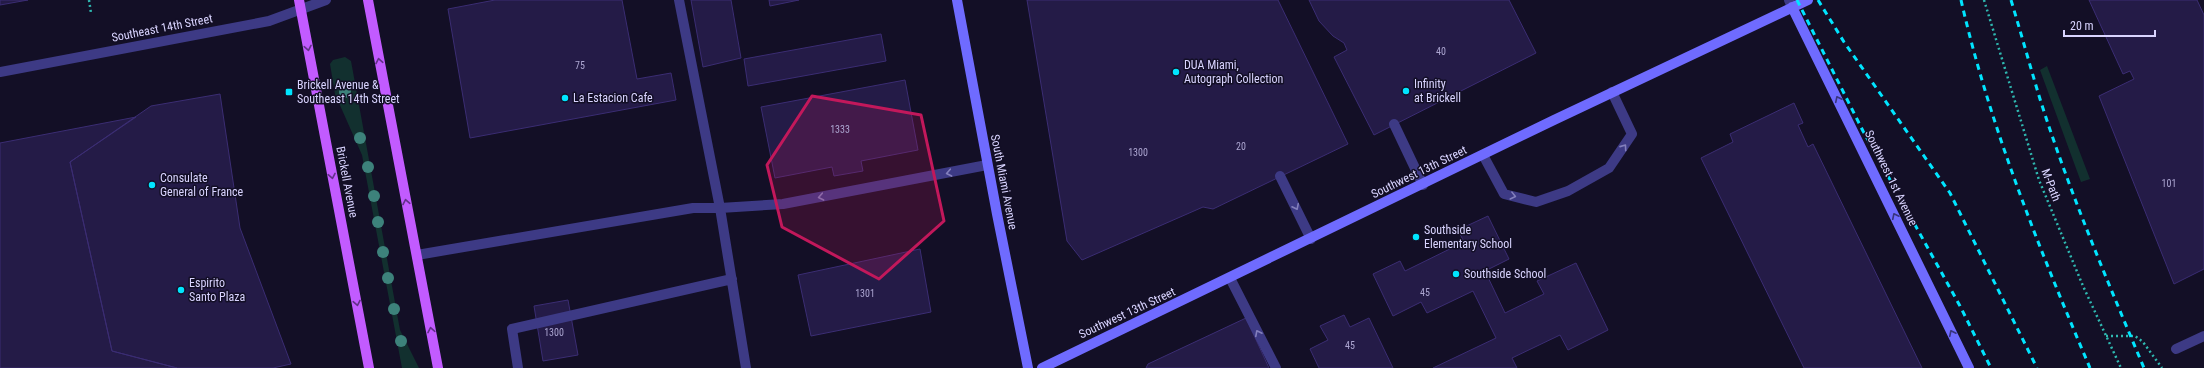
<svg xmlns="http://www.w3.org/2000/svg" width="2204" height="368" viewBox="0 0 2204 368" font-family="'Roboto Condensed',sans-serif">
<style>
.green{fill:#12302f}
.building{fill:#241b47;stroke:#3b2d73}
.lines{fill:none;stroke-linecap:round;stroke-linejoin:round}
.path{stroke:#2fb8b0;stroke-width:2.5;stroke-dasharray:2 3;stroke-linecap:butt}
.service{stroke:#3d3a85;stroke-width:10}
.minor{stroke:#3d3a85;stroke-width:10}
.secondary{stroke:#6f6bff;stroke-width:10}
.primary{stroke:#c25bff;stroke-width:10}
.rail{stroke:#00e5ff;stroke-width:3;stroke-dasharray:6 5;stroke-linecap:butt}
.tree{fill:#3d827b}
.oneway{stroke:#623188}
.oneway2{stroke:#38347d}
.oneway3{stroke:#837fbc}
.marked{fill:#c2185b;fill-opacity:0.2;stroke:#c2185b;stroke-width:3;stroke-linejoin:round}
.poi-dot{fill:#00e5ff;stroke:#130f26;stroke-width:1.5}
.labels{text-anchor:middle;stroke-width:3;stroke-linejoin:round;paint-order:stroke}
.number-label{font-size:10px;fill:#aca6d1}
.street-label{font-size:12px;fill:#d9d4ff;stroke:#130f26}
.poi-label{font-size:12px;fill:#d9d4ff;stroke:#130f26;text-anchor:start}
</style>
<rect width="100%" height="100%" fill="#130f26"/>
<path class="green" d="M345 57 351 61 400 330 419 368H402L362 155 335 94 330 64 333 60Z
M2047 66 2090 179 2081 182 2040 70Z"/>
<path class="building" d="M0 0H28L0 5Z
M495 0H622L637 79 671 73 676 100 470 138 448 9Z
M691 0H731L741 58 703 67Z
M769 0H799L770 6Z
M1027 0H1278L1348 144 1213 209 1203 207 1082 260 1067 241Z
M1309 0H1509L1536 53 1374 135 1334 57 1347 50 1344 43 1333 36 1319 21Z
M2089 0H2197L2204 15V269L2174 284 2099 96 2134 79 2130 71 2123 74Z
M881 34 886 61 748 86 744 59Z
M905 80 918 150 861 161 863 171 834 176 832 167 775 178 761 107Z
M220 94 240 228 291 364 273 368H177L112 351 70 162 151 106Z
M1794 103 1803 123 1798 125 1808 147 1813 144 1922 368H1804L1701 158 1733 142 1730 134Z
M136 117 70 162 112 351 177 368H0V143Z
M1488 216 1509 259 1485 271 1505 313 1544 294 1537 281 1576 263 1608 330 1568 350 1560 335 1512 358 1517 368H1433L1496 338 1473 291 1427 313 1421 302 1393 316 1373 274 1400 261 1405 271 1464 242 1458 230Z
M920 249 931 312 811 336 798 275Z
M568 300 578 355 543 361 534 306Z
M1344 315 1350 327 1369 318 1393 368H1319L1310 349 1328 340 1320 326Z
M1246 318 1269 368H1146L1148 364Z"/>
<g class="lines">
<path class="path" d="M89 0 91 13
M1984 0 2039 180 2083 286 2121 368
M2106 336H2135L2143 342 2162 368"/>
<path class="service" d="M1394 124 1423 185
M1483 155 1504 194 1536 202 1568 191 1609 168 1632 134 1612 92
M1280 176 1311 239
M417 255 693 208H720L679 0
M1230 278 1276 368
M518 368 512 329 732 279
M746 368 720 208 783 204 987 165"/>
<path class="minor" d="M1789 0 1792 7
M0 72 269 21 326 0
M2176 349 2204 336"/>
<path class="secondary" d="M957 0 997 214 1028 368
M1792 7 1969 368
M1042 368 1554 120 1808 0"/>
<path class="primary" d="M299 0 369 368
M368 0 438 368"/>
<path class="rail" d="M1797 0 1863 131 1960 306 1991 368
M1818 0 1844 42 1950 193 2037 368
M1961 0C1990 127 2039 248 2090 368
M2011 0C2021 33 2030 66 2040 99 2069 191 2107 280 2144 368"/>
</g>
<g class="tree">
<circle cx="345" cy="92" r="6"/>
<circle cx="360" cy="138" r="6"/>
<circle cx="368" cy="167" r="6"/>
<circle cx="374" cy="196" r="6"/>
<circle cx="378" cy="222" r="6"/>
<circle cx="383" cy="252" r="6"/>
<circle cx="388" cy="278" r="6"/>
<circle cx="394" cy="309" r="6"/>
<circle cx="401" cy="341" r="6"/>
</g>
<defs><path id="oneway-chevron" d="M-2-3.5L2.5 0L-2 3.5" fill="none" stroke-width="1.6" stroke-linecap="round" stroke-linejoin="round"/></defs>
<g class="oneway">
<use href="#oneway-chevron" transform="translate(308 48) rotate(79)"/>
<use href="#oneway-chevron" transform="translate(379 61) rotate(-101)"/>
<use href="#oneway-chevron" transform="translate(332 176) rotate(79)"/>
<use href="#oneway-chevron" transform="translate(406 202) rotate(-101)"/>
<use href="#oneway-chevron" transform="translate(357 303) rotate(79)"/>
<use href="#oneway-chevron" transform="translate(431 330) rotate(-101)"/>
</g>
<g class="oneway2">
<use href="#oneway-chevron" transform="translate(1838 99) rotate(-116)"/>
<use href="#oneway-chevron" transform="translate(1895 216) rotate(-116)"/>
<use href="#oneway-chevron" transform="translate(1952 333) rotate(-116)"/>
</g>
<g class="oneway3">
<use href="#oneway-chevron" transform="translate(1624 147) rotate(-55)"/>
<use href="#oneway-chevron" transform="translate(949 173) rotate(169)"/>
<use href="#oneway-chevron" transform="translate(1513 196) rotate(14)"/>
<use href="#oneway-chevron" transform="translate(821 197) rotate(169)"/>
<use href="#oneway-chevron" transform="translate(1296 207) rotate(64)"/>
<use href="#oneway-chevron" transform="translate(1258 333) rotate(-117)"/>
</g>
<path class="marked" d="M812 96 921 115 944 221 879 279 782 227 767 165Z"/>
<g class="poi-dot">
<circle cx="1176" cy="72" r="4"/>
<circle cx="1406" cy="91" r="4"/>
<rect x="285" y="88" width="8" height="8" rx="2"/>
<circle cx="565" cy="98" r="4"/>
<circle cx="152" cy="185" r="4"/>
<circle cx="1416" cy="237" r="4"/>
<circle cx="1456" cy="274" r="4"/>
<circle cx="181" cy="290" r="4"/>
</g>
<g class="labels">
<g class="number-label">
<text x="1441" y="55">40</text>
<text x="580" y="69">75</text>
<text x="840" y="133">1333</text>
<text x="1241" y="150">20</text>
<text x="1138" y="156">1300</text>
<text x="2169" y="187">101</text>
<text x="1425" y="296">45</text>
<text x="865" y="297">1301</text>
<text x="554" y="336">1300</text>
<text x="1350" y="349">45</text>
</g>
<g class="street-label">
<text transform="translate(162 28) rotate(-11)" y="4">Southeast 14th Street</text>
<text transform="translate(1419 172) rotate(-26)" y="4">Southwest 13th Street</text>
<text transform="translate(1891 178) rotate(64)" y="4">Southwest 1st Avenue</text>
<text transform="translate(347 182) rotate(79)" y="4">Brickell Avenue</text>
<text transform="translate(1004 182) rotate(79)" y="4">South Miami Avenue</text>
<text transform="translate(2051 185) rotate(69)" y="4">M-Path</text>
<text transform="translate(1127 313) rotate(-25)" y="4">Southwest 13th Street</text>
</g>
<g class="poi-label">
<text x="1184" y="69">DUA Miami,<tspan x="1184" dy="14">Autograph Collection</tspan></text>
<text x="1414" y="88">Infinity<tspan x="1414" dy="14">at Brickell</tspan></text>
<text x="297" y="89">Brickell Avenue &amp;<tspan x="297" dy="14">Southeast 14th Street</tspan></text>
<text x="573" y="102">La Estacion Cafe</text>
<text x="160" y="182">Consulate<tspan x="160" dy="14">General of France</tspan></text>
<text x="1424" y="234">Southside<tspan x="1424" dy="14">Elementary School</tspan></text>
<text x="1464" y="278">Southside School</text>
<text x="189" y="287">Espirito<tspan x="189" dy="14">Santo Plaza</tspan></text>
</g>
</g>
<path d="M2064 30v6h91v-6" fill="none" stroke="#d9d4ff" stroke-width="2"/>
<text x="2070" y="30" font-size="12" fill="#d9d4ff" stroke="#130f26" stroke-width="3" paint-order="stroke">20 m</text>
</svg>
